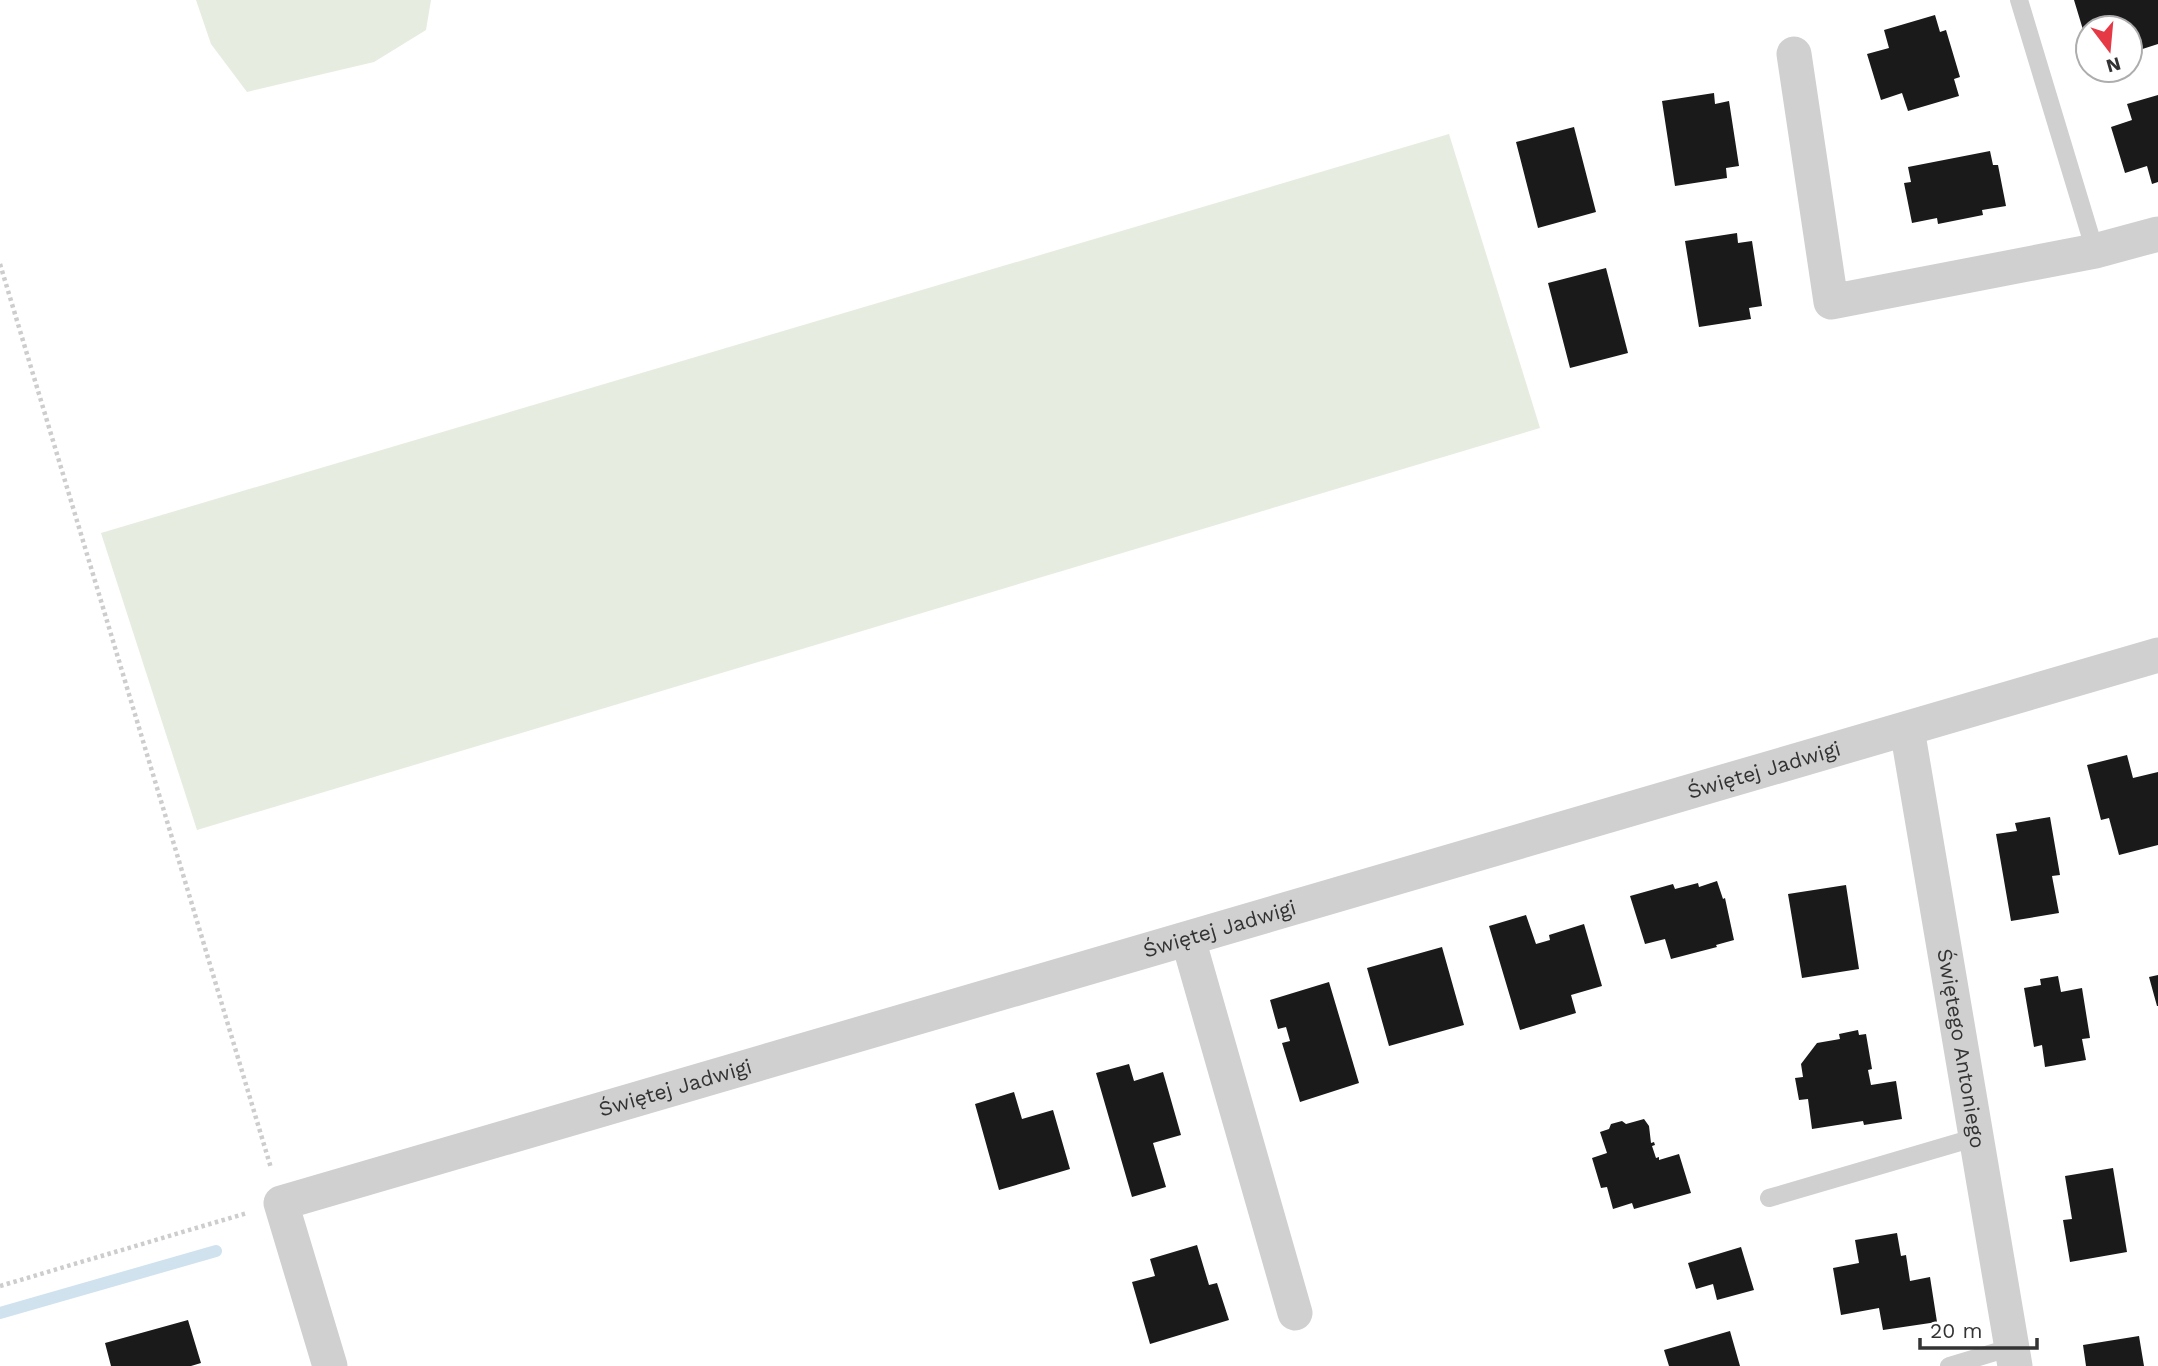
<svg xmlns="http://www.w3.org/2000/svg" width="2158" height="1366" viewBox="0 0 2158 1366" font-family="'Work Sans',sans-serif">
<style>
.green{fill:#e6ecdf}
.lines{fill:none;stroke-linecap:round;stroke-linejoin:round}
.stream{stroke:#cfe2ee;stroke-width:12}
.building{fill:#1a1a1a}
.path{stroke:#cdcdcd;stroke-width:4.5;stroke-dasharray:3.5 3.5;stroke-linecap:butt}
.service{stroke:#d0d0d0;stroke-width:18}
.minor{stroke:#d0d0d0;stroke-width:35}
.labels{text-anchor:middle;stroke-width:7;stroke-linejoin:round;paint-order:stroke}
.street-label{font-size:21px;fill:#333;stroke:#fff}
</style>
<rect width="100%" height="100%" fill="#fff"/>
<path class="green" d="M196 0H431L426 30 374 62 247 92 211 44Z
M1449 134 1540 428 197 830 101 533Z"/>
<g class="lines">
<path class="stream" d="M0 1313 216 1251"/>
</g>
<path class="building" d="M2074 0H2158V44L2130 53V28H2088L2087 43Z
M1935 15 1940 32 1946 30 1960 77 1954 79 1959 96 1908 111 1902 93 1881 100 1867 54 1889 48 1884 30Z
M1714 93 1715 104 1729 101 1739 166 1726 168 1727 178 1675 186 1662 101Z
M2158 95V182L2152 184 2147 166 2125 173 2111 127 2132 120 2127 104Z
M1574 127 1596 212 1538 228 1516 142Z
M1990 151 1993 165H1998L2006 206 1982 210 1983 215 1938 224 1937 218 1912 223 1904 183 1911 182 1908 167Z
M1737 233 1738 243 1752 241 1762 306 1749 308 1751 319 1699 327 1685 241Z
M1606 268 1628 353 1570 368 1548 283Z
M2127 755 2133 778 2158 772V845L2119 855 2109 818 2101 820 2087 765Z
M2050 817 2060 875 2052 876 2059 913 2011 921 1996 834 2017 831 2015 823Z
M1717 881 1723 899 1725 898 1734 940 1716 945 1717 947 1671 959 1665 939 1645 944 1630 896 1673 884 1675 889 1698 883 1699 887Z
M1846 885 1859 969 1802 978 1788 894Z
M1526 915 1536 944 1550 940 1549 935 1584 924 1602 986 1571 995 1576 1013 1520 1030 1489 926Z
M1442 947 1464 1025 1389 1046 1367 968Z
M2158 975V1006H2157L2149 977Z
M2058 976 2061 992 2082 988 2090 1038 2082 1039 2086 1060 2045 1067 2042 1045 2034 1047 2024 988 2041 985 2040 979Z
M1329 982 1359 1083 1300 1102 1282 1043 1290 1041 1286 1027 1278 1029 1270 1000Z
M1858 1030 1859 1035 1866 1034 1872 1069 1868 1070 1871 1085 1896 1081 1902 1119 1864 1125 1863 1121 1812 1129 1808 1099 1799 1100 1795 1078 1803 1077 1801 1064 1817 1043 1840 1039 1839 1034Z
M1129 1064 1134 1081 1163 1072 1181 1135 1153 1143 1166 1187 1132 1197 1096 1073Z
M1014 1092 1022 1119 1053 1110 1070 1169 999 1190 975 1104Z
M1644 1119 1649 1126 1651 1143 1654 1142 1655 1145 1652 1146 1656 1158 1659 1157V1160L1679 1154 1691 1193 1634 1209 1632 1203 1613 1209 1607 1187 1601 1188 1592 1158 1607 1153 1600 1132 1609 1129 1611 1124 1622 1121 1626 1124Z
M2113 1168 2127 1252 2070 1262 2063 1220 2072 1219 2065 1176Z
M1897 1233 1901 1256 1906 1255 1910 1281 1930 1277 1937 1322 1883 1330 1879 1308 1841 1315 1833 1268 1859 1263 1855 1240Z
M1197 1245 1209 1285 1217 1283 1229 1320 1150 1344 1132 1282 1155 1276 1150 1259Z
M1741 1247 1754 1290 1717 1300 1713 1284 1696 1289 1688 1263Z
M188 1320 201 1363 191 1366H111L105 1343Z
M1730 1331 1740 1366H1669L1664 1350Z
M2139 1336 2144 1366H2086L2083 1345Z"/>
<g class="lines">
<path class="path" d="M0 264 271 1168
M0 1286 247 1213"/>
<path class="service" d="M2019 0 2095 251
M1769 1198 1977 1137
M1949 1366 2012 1347"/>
<g class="minor">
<path d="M1794 54 1831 302 2095 251 2158 234"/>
<path id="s1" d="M1907 729 2015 1366"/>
<path d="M1188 939 1295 1313"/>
<path id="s2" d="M330 1366 281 1203 2158 655"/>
</g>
</g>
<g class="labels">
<g class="street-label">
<text dy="7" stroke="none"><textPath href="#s2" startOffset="1715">Świętej Jadwigi</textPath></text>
<text dy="7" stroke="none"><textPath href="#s2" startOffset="1148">Świętej Jadwigi</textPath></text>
<text dy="7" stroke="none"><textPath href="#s1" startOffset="324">Świętego Antoniego</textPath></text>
<text dy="7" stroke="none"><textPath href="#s2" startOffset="581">Świętej Jadwigi</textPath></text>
</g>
</g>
<g transform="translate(2109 49) rotate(164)"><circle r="33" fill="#ffffff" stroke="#adadad" stroke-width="2"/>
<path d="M0-5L12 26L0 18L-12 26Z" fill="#e63946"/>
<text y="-10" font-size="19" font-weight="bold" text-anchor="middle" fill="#333333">N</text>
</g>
<path d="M1920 1338v10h117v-10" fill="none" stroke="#333333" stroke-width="3.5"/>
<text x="1930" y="1338" font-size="21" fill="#333333" stroke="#ffffff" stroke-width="5" paint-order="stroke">20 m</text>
</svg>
